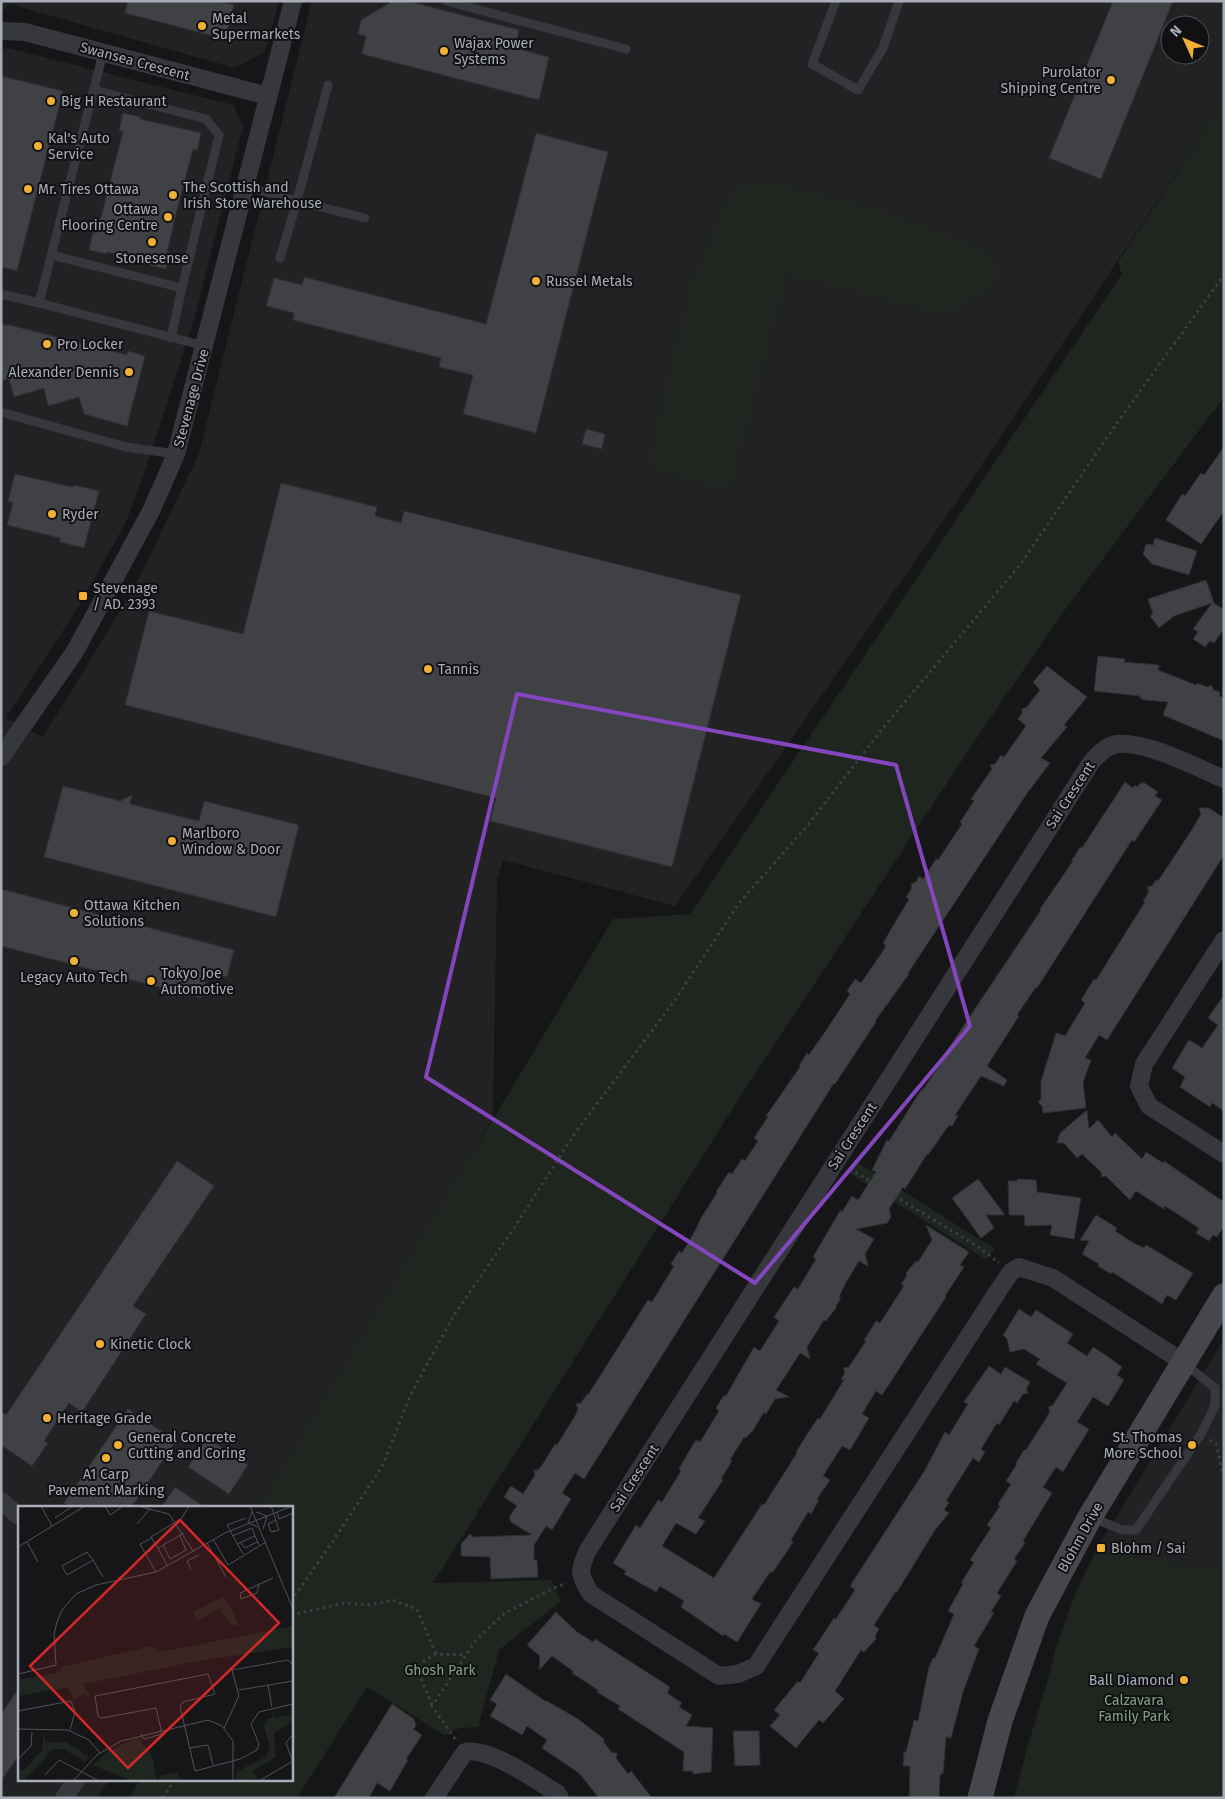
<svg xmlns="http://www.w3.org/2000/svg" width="1225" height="1799" viewBox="0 0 1225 1799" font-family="'Fira Sans',sans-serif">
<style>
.built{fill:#222225;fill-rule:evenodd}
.green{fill:#1e261f}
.building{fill:#404145;stroke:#303034}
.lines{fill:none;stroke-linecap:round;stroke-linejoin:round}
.path{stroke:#3d3f44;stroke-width:3;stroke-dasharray:2.5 4;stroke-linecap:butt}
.lane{stroke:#37383d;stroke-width:9}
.street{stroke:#37383d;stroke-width:18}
.secondary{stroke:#45474d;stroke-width:25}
.marked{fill:none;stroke:#8446be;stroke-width:4;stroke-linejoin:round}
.poi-dot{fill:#f2b134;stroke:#111113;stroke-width:2}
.labels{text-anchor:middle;stroke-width:4;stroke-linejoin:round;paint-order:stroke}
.poi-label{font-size:14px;fill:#a8adb8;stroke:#111113;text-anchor:start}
.street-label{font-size:14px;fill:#a8adb8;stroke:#111113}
.park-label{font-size:14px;fill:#7fa381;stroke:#111113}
.inset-road{fill:none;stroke:#505258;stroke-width:1}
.view{fill:#d62828;fill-opacity:0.15;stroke:#d62828;stroke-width:2.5}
.inset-edge{fill:none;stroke:#a8adb8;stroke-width:2.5}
</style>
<rect width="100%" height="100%" fill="#161618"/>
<path class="built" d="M1 1H279L265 52 235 68 9 4 1 13Z
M312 1H1224V101L966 488 675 906 503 860 497 880 493 1117 271 1508H19V1780H109L97 1798H1V50L7 48 234 105 243 127 194 320 146 468 126 522 79 606 6 718 43 737 133 590 199 454ZM1170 25H1200V55H1170Z
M1224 1339V1569L1095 1552Z"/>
<path class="green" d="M1224 101V397L1064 611 982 730 747 1086 433 1583 552 1580 557 1594 561 1601 499 1650 478 1727 460 1728 444 1735 367 1687 297 1798H129L140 1780H291V1508H260L613 919 690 914 1122 274 1118 262Z
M760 180 776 183 886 212 979 248 1001 270 994 286 945 315 787 273 729 491 648 466 690 287 731 192Z
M857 1162 995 1249 985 1259 850 1174Z
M1095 1552 1224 1569V1798H1014L1027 1748 1047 1683 1055 1650 1078 1587Z"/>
<path class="building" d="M128 1H218L234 5 225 39 125 13Z
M393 1H408L519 30 515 48 549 57 539 100 362 54 366 36 358 34 361 20Z
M1113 1H1173L1101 179 1049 158Z
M1 76 63 91 17 271 1 267Z
M123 113 141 117 140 119 201 133 197 150 193 149 176 214 167 252H170L166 269 149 265V263L107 252 106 254 89 250 93 232 97 233 104 206 123 131H119Z
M536 133 608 152 536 433 463 414 473 375 439 367 441 358 293 320 294 313 266 306 274 278 302 285 304 277 486 324Z
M1 325H10L127 355 128 351 145 356 127 426 84 414 79 397 48 406 44 388 14 397 9 379 1 381Z
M586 429 605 434 602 449 582 444Z
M1224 447V511L1201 544 1166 520 1182 494 1185 496 1201 473 1204 475Z
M15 474 68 486 73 487 74 485 99 491 84 548 60 542V538L7 525 13 503 8 501Z
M281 483 377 507 375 516 401 523 404 511 741 595 672 867 490 821 496 798 125 705 149 611 243 634Z
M1155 538 1197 551 1189 575 1152 564 1143 554 1146 544 1153 545Z
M1206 580 1214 603 1224 610V629L1214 643 1210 641 1205 647 1193 639 1198 632 1193 629 1212 603 1174 616 1159 628 1150 616 1153 614 1148 599Z
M1098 656 1125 659 1124 662 1159 665 1158 670 1196 685 1197 683 1207 687 1211 685 1214 690 1220 692 1219 696 1224 698V741L1163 715 1168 702 1144 700 1140 698V696L1094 691Z
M1047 666 1087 697 1064 725 1067 727 1041 758 1050 763 1028 792 908 973 909 974 875 1021 876 1022 835 1084 834 1083 584 1479 575 1473 562 1493 571 1499 552 1530 546 1526 534 1545V1560H537L538 1577 491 1579 490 1557 461 1556V1544L470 1534 473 1537 532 1535 511 1522 509 1517 517 1506 504 1497 511 1486 523 1494 535 1475 534 1470H538L543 1464 555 1444 557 1445 575 1416 578 1409 576 1404 581 1403 587 1394 588 1395 648 1300 652 1302 674 1266 671 1264 679 1251 682 1253 695 1231 701 1218 717 1193 716 1192 729 1172 732 1174 742 1159 745 1161 758 1141 754 1138 768 1117 766 1116 800 1067 799 1066 807 1053 809 1055 825 1032 850 994 847 991 855 979 861 983 883 951 886 945 883 943 909 899 906 897 912 888 911 884 916 882 919 876 923 879 936 859 938 860 962 824 960 822 974 801 971 799 992 769 990 765 995 764 1001 755 1004 757 1026 726 1018 719 1022 713V709L1027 707 1040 690 1033 682Z
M1125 782 1133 788 1135 785 1137 787 1140 783 1142 784 1143 782 1158 792 1155 796 1162 800 1134 842 1132 840 1037 988 1036 987 1017 1015 1019 1016 987 1066 1007 1080 1004 1086 981 1076 955 1115 958 1116 952 1126 949 1125 928 1155 927 1154 905 1189 903 1187 889 1209 891 1217 887 1223 856 1229 874 1239 865 1254 868 1266 859 1261 845 1284 839 1297 841 1298 836 1306V1308L826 1321 824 1320 807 1347 810 1359 800 1353 776 1390 789 1397 775 1399 766 1414 764 1412 752 1432H751L746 1438 744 1437 730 1460 732 1461 721 1479 723 1480 698 1518 705 1521 696 1534 676 1523 662 1546 714 1578 762 1504 764 1505 797 1453 796 1452 808 1433 818 1418 820 1419 844 1380 841 1379 845 1373 843 1368 849 1367 866 1341 864 1340 876 1321 880 1323 904 1286 901 1284 907 1276 906 1273 916 1261 918 1262 932 1240 926 1225 969 1252 960 1265 964 1267 945 1296 946 1297 882 1395 876 1391 862 1414 869 1418 850 1450 842 1446 823 1476 830 1480 817 1499 819 1500 811 1514 808 1512 791 1540 793 1542 784 1556 772 1573 770 1572 752 1599 761 1604 737 1642 724 1634 723 1636 681 1607 684 1601 660 1586 656 1592 624 1574 626 1571 613 1563 636 1525 640 1528 658 1500 662 1502 681 1471 679 1469 688 1453 696 1440 700 1442 719 1411 716 1408 724 1395 726 1396 754 1347 760 1351 779 1321 774 1317 794 1287 798 1289 816 1259 813 1257 840 1211 842 1212 852 1196 858 1200 876 1172 872 1170 887 1140 889 1141 921 1090 922 1091 946 1056 944 1055 1041 910 1040 909 1073 861 1072 860 1080 847 1082 848Z
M63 786 120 801 132 795 130 804 199 821 204 801 299 825 276 917 44 857Z
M1199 808H1209L1224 818V855L1107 1040 1099 1035 1085 1058 1091 1060 1083 1082 1086 1108 1043 1113 1042 1106 1038 1102 1041 1099V1081L1056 1033 1065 1036 1085 1003 1081 1000 1094 979 1096 980 1145 902 1143 901 1149 892 1147 887 1152 886 1156 880 1158 881 1193 828 1201 814Z
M1 889 234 950 227 977 208 972 201 998 1 946Z
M1224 995V1111L1212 1103 1210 1107 1180 1087 1185 1077 1172 1068 1189 1040 1202 1048 1218 1025 1208 1018Z
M1087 1110 1089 1129 1098 1120 1112 1137 1115 1133 1142 1159 1146 1152 1163 1163 1164 1161 1224 1202V1226L1217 1237 1213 1235 1209 1241 1196 1233 1199 1228 1165 1206 1164 1209 1136 1191 1130 1200 1106 1176 1102 1177 1101 1172 1082 1154 1077 1158 1064 1143H1057L1060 1133Z
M177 1161 214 1186 133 1306 146 1314 82 1412 69 1403 44 1441 48 1443 32 1466 1 1445V1412L6 1415Z
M978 1179 1005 1215H986L994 1228 981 1238 952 1198Z
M1018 1179 1036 1180 1037 1192 1081 1198 1074 1239 1050 1235 1052 1225 1025 1226 1024 1215H1009L1008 1181H1017Z
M1096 1215 1117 1228 1115 1231 1132 1242 1144 1248 1146 1245 1193 1273 1176 1300 1167 1295 1162 1304 1112 1272 1111 1274 1098 1266 1099 1264 1082 1254 1089 1241 1080 1240Z
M1019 1309 1031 1317 1036 1310 1073 1334 1067 1343 1087 1356 1093 1347 1107 1356 1122 1367 1117 1375 1124 1380 1108 1406 1093 1397 1077 1422 1089 1429 1063 1472 1056 1467 1043 1487 1052 1493 1023 1541 1025 1543 1014 1559 1017 1561 997 1593 1001 1596 991 1612 994 1613 974 1646 979 1649 963 1692 951 1738 946 1737 943 1774H940L939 1798H909L910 1766H903L904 1752H906L914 1720 918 1721 929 1667 933 1658H935L954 1614 948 1611 963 1584 961 1583 974 1562 970 1560 991 1528 987 1525 1000 1506 998 1504 1011 1484 1006 1481 1017 1464 1016 1463 1024 1450H1026L1045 1420 1050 1411 1048 1407 1053 1405 1067 1383 1036 1364 1040 1359 1024 1349 1010 1352 1007 1339 1003 1335Z
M989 1366 1001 1374 1005 1367 1030 1382 1026 1389 1028 1393 1023 1394 1017 1403 1014 1401 999 1425 997 1423 981 1449 985 1452 979 1462 973 1458 946 1501 949 1502 944 1510 949 1513 935 1530 897 1592 896 1591 874 1625 879 1629 875 1636 876 1639 864 1652 861 1650 835 1691 844 1699 823 1723 819 1720 796 1748 770 1726 780 1715 774 1710 798 1681 800 1683 819 1653 813 1650 834 1618 836 1619 855 1590 850 1586 925 1470 945 1432 949 1435 968 1404 964 1402Z
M128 1409 176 1441 131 1508H72L64 1503Z
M207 1438 248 1465 229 1494 188 1467Z
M175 1487 206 1508H161Z
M556 1612 577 1632 593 1642 595 1639 670 1687 667 1693 682 1703 679 1707 692 1715 686 1726 713 1728 711 1772 694 1774 692 1771H683L684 1752 618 1709 620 1706 597 1692 598 1690 572 1673 573 1671 552 1656 539 1670 540 1656 527 1645Z
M506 1674 545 1701H547L578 1719 604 1739 603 1741 612 1753H617L616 1758 628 1774 631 1771 652 1798H599L579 1773 542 1748 547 1740 527 1726 522 1735 490 1716 497 1704 490 1700Z
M19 1688V1755L1 1781V1714Z
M392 1704 414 1719 416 1726 413 1729 422 1735 406 1759 408 1760 398 1777 390 1791 377 1783 369 1798H334Z
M733 1731H759L760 1765 735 1766Z"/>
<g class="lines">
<path class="path" d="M850 1169 977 1246 999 1263
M1210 1440 1216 1444 1224 1478
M291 1601 331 1544 382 1467 411 1394 454 1315 514 1228 575 1133 675 1000 739 903 807 826 883 728 1020 565 1112 430 1224 275
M291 1615 344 1603 370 1605 392 1600 417 1609 436 1654
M432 1705 420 1676 424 1661 436 1654 466 1655
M455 1739 432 1706 476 1640 505 1613 554 1588 567 1583
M163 1798 174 1780"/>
<path class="lane" d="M446 1 626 49
M836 1 812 64 858 90 883 48 899 1
M103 53 39 303 205 346
M328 85 297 201 365 218
M245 186 297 201 280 258
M51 255 182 288 219 135 206 119 94 90
M1 294 39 303
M171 338 182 288
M1 412 126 447 176 454
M1091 1517 1122 1530H1136L1201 1434 1215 1406V1388L1185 1364"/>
<path class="street" d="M1 31 25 32 268 96
M1 757 74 653 151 511 176 454 293 1
M1224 940 1144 1064 1139 1086 1149 1106 1224 1154
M1183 1362 1053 1278 1019 1267 1011 1272 1000 1288 756 1666 738 1674 719 1676 591 1594C579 1575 578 1571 588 1550L1092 761C1099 754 1107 745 1117 744 1147 741 1196 767 1224 779
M1 1501 19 1516
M64 1798 76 1780
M434 1798 465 1752C490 1747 535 1780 557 1793L560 1798"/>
<path class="secondary" d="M980 1798 1000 1721 1037 1616 1090 1517 1224 1296"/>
</g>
<path class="marked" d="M517 694 896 765 970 1026 755 1283 426 1077Z"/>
<g class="poi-dot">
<circle cx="202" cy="26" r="5"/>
<circle cx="444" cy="51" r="5"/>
<circle cx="1111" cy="80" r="5"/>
<circle cx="51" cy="101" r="5"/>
<circle cx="38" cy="146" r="5"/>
<circle cx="28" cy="189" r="5"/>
<circle cx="173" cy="195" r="5"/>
<circle cx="168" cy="217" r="5"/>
<circle cx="152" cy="242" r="5"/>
<circle cx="536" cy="281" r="5"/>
<circle cx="47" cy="344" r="5"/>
<circle cx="129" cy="372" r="5"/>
<circle cx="52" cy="514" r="5"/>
<rect x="78" y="591" width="10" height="10" rx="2.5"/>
<circle cx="428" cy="669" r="5"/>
<circle cx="172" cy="841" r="5"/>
<circle cx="74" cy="913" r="5"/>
<circle cx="74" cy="961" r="5"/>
<circle cx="151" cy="981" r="5"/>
<circle cx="100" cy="1344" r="5"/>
<circle cx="47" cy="1418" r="5"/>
<circle cx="118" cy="1445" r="5"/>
<circle cx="1192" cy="1445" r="5"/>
<circle cx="106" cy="1458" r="5"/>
<rect x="1096" y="1543" width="10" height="10" rx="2.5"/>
<circle cx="1184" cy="1680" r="5"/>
</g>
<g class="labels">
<g class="poi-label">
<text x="212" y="23">Metal<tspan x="212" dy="16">Supermarkets</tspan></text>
<text x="454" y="48">Wajax Power<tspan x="454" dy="16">Systems</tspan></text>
<text x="1101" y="77" text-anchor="end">Purolator<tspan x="1101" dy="16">Shipping Centre</tspan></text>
<text x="61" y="106">Big H Restaurant</text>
<text x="48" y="143">Kal's Auto<tspan x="48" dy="16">Service</tspan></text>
<text x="183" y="192">The Scottish and<tspan x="183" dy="16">Irish Store Warehouse</tspan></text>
<text x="38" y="194">Mr. Tires Ottawa</text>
<text x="158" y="214" text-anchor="end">Ottawa<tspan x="158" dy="16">Flooring Centre</tspan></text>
<text x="152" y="263" text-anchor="middle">Stonesense</text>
<text x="546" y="286">Russel Metals</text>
<text x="57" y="349">Pro Locker</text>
<text x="119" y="377" text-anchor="end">Alexander Dennis</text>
<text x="62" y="519">Ryder</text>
<text x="93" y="593">Stevenage<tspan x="93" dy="16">/ AD. 2393</tspan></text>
<text x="438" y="674">Tannis</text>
<text x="182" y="838">Marlboro<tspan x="182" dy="16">Window &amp; Door</tspan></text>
<text x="84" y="910">Ottawa Kitchen<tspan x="84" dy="16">Solutions</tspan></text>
<text x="161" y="978">Tokyo Joe<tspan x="161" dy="16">Automotive</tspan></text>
<text x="74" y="982" text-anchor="middle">Legacy Auto Tech</text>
<text x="110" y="1349">Kinetic Clock</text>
<text x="57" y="1423">Heritage Grade</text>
<text x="128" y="1442">General Concrete<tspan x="128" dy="16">Cutting and Coring</tspan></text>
<text x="1182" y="1442" text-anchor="end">St. Thomas<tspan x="1182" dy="16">More School</tspan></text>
<text x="106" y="1479" text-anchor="middle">A1 Carp<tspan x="106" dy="16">Pavement Marking</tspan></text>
<text x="1111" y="1553">Blohm / Sai</text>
<text x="1174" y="1685" text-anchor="end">Ball Diamond</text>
</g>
<g class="street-label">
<text transform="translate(135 61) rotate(15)" y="5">Swansea Crescent</text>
<text transform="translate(191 398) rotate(-75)" y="5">Stevenage Drive</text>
<text transform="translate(1070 795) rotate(-57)" y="5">Sai Crescent</text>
<text transform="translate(852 1136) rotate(-57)" y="5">Sai Crescent</text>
<text transform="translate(634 1478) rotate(-57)" y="5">Sai Crescent</text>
<text transform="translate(1080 1537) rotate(-61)" y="5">Blohm Drive</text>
</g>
<g class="park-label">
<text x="440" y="1675">Ghosh Park</text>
<text x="1134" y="1705">Calzavara<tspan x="1134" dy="16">Family Park</tspan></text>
</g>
</g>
<g transform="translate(18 1506)">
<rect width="275" height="275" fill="#161618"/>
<path d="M205 91 215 105 220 120 212 119 202 102 180 115 175 106ZM275 120V141L180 155 65 178 73 190 64 189 56 194 50 181 0 190V174L43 166V161L134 140 141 146ZM253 202 256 212 275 209V215L256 227 258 251 235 265 239 273 218 275V266L248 251 252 243 246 220 249 213 254 212ZM26 226 28 236H48L71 251 67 256 46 243H35L6 275H0V264L7 263 24 244ZM120 231 134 250 139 275H115L74 259 91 245ZM160 266 162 275H142L141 270Z" fill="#1e261f"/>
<path class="inset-road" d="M23 0 34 20M87 0 92 9 105 0M120 0 151 8 175 45M232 0 275 103M250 0 254 2 261 24 253 26 250 18 258 14M234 6 230 17 240 21M238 6 249 10 245 23M259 6 261 13 275 7M37 12 55 0M119 18 132 3M214 30 234 22 237 30M134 32 122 38 138 66M195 33 210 59 248 36M9 36 20 56M222 36 227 42 239 36M189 37 208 71M219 38 237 30 241 39M145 39 152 53 168 44 162 30M0 41 67 0M140 42 133 31 164 12 171 0M225 48 209 19 228 12M75 54 49 69 44 60 69 46 75 54 85 71M149 59 140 42 166 27M173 63 169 55 181 49M241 79 239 87 223 93 222 87 255 72M0 168 38 159 36 128 39 116 44 104 58 88 78 79 138 66 207 27 274 0M250 179 254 201M221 184 275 175M0 205 53 195 57 206 52 224M206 222 221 190 214 164 270 154 275 159M0 223 50 224 71 234 82 247M123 228 126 233 144 228 138 202 84 212 80 210 77 190 190 168 197 188 165 196 162 200 177 265 222 253 239 244 241 238 233 218 241 206 275 198M171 242 190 239 195 259M0 253 13 240 14 226M275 256 268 237 275 228M27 269 41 254 81 275M55 275 79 249 103 235 190 214 204 220 215 235V275M241 275 275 255"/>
<path class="view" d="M162 14 261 117 110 262 12 160Z"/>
<rect width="275" height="275" class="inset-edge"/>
</g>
<rect width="1225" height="1799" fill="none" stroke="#a8adb8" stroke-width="5"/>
<g transform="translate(1185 40) rotate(314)"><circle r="24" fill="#111113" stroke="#4d4f55"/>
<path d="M0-4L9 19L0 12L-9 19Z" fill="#f2b134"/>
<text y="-8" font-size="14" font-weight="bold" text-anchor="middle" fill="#a8adb8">N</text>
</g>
</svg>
